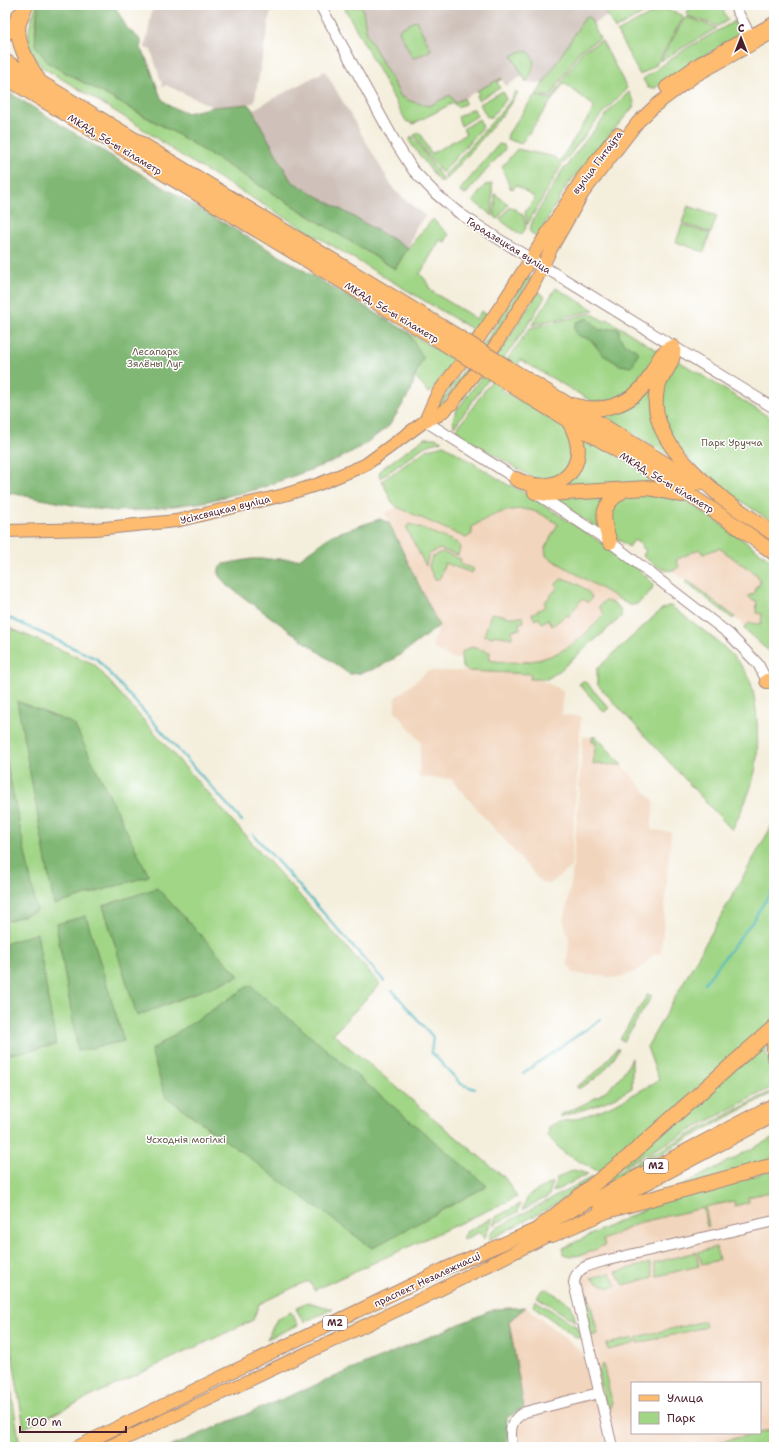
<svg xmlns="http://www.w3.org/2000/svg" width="779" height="1452" viewBox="0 0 779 1452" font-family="'Shantell Sans',sans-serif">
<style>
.built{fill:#f2d5bd;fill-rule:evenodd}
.industrial{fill:#cfc1ba}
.green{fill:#a1d687;stroke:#767a59}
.forest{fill:#80b774;stroke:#656b50}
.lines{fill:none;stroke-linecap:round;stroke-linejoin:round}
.stream{stroke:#47b5c3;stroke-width:2}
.minor-casing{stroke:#9f8684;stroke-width:12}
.major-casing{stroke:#9f8684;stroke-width:14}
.highway-casing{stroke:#9f8684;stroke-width:16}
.minor{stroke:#fff;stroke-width:10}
.major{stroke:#fdbc70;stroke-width:12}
.highway{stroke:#fdbc70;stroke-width:14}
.highway-bridge-casing{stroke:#9f8684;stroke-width:16;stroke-linecap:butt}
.highway-bridge{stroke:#fdbc70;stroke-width:14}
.labels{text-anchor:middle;stroke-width:3;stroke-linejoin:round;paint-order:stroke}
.shield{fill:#fff;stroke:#80626b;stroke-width:1}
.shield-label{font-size:9px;font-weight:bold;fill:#4a1f2b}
.street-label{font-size:10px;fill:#4a1f2b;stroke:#fff}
.park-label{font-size:10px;fill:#645647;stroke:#fff}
</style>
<rect width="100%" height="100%" fill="#fff"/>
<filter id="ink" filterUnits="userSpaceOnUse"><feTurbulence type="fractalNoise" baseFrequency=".025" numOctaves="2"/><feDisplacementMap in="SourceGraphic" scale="8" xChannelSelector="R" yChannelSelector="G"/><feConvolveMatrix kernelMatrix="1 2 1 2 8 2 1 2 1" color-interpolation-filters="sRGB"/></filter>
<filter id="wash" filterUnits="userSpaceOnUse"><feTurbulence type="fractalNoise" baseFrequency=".012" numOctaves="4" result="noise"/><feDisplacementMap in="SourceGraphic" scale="16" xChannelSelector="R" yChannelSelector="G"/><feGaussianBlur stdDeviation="0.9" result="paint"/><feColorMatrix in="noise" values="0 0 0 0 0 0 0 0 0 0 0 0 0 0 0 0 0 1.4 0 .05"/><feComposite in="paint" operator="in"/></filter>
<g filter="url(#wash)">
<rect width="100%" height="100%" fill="#f4eedc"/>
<path class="built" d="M397 507 466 538 473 532 472 527 496 514 516 510 535 511 558 524 545 548V558L547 553 620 596 590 631 574 644 558 653 541 660 522 663 505 662 450 658 432 647 439 626 385 513Z
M719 548 757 575 759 578V586L755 593 748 596 757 600 756 613 762 614 761 624 749 623 745 626 673 571 679 567 676 561 700 549 703 554Z
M428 671H468L531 675 530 679 541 680 563 691 562 715 581 716 571 867 550 884 541 882 451 779 419 777 421 742 395 711V698Z
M583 737H597L654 801 651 830 671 832 661 953 654 954 640 969 620 978 573 973 567 963 569 939 564 921 572 878Z
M774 1191V1447H512L517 1416 508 1320 526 1307 591 1359 576 1291 585 1249 641 1222ZM632 1383H760V1433H632Z"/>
<path class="industrial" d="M153 5H272L254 103 213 107 166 85 163 87 151 50 145 48Z
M349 5H629L579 31 544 84 526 82 523 76 506 86 501 78 455 103 452 97 416 117 406 115Z
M325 71 394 190 425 216 416 227 408 248 291 181 252 110Z"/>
<path class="green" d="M36 5H38L35 32 48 63 177 134 395 269 408 248 433 219 449 235 445 242 440 240 420 274 425 279 431 291 477 319 481 311 489 317 429 394 415 376 423 357 408 332 450 358 472 329 185 158 136 124 42 67C22 45 28 31 36 5Z
M343 5H354L356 8 362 5 367 34 401 97H403L410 101 429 106 450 95 455 103 464 98 465 104 457 107 453 103 413 124 406 121Z
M601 5H659L615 29Z
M691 5H720L728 20 718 26 688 16 687 13Z
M662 8 682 15 683 18 656 65 640 75 617 32Z
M587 17 590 18 600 39 580 50 550 97 536 95 584 19Z
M687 17 717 28 660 61 684 19Z
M416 20 431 50 415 58 412 57 399 31 400 29Z
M735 21C739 28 740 31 736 38L698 59 655 88H648L643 79 687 48Z
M602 41 627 88 597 120 561 166 527 225 525 212 535 198 516 185 513 189 510 188 502 167 517 149 555 157 559 162 595 107 564 83 521 144 507 139 508 134 534 96 551 99 582 51Z
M521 51 529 52C538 63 532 72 526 82L512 56Z
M501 78 502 79 497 82 500 88 478 100 476 96 479 95 477 91Z
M516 91 518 93 503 114 448 178 445 179V175L508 104Z
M501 92 504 93 506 100 491 117H487L480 104Z
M629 92 634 101V106L566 187 537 238 529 231 533 220 563 169 568 166 570 160 611 109Z
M472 109H474L477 116 461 126 458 117Z
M479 119 483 127 442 173 428 156 414 135 420 133 431 154 466 134 463 129Z
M412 136 444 181H439L409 141Z
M499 144 504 145 505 149 465 195 459 191Z
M492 184 493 216 473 201 485 185Z
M495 194 508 204 498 219 495 217Z
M510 206 523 215 526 228 521 235 500 220Z
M688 206 717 216 711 233 682 223Z
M682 225 710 234 704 252 676 242Z
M529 277 531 279 494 338 439 408 438 405 490 335 526 278Z
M556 288 594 310 532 325Z
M538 292 545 297 528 325 454 427 453 420 456 411 502 349Z
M591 313 604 321 607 319 658 351 639 386 613 400 593 402 521 360 500 389 569 429 574 450 564 474 540 482 457 433 456 430 530 328Z
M677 360 774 420V523C732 494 659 456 660 396 660 388 673 369 677 360Z
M655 378 675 459 598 412Z
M580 433 671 488 558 489Z
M425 438H435L442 441 425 446 381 478 379 474 381 469Z
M444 445 510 486 511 485C531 497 651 571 653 585 653 590 647 595 644 598 639 603 636 606 629 605L546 556 545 548 558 524C551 520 544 515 536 512 515 504 490 515 472 527V534L466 538 397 507 392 502 382 481 428 449Z
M631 492 681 499 691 503 774 562V656L745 630 744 628 749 623 761 624 762 614 756 613 757 601 752 600 748 596 755 593 756 586H759L760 580 757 575 719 548 703 554 699 549 676 560 679 567C667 577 653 563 643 556L646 550 641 547 642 545 634 540 629 547 614 536 609 511Z
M609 493 598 528 547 497Z
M410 524 458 543 460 548 458 555 440 549 429 554 426 566 407 530V526Z
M442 552 461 559 460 564 474 569 472 573 445 563 440 578 435 580 429 567 432 557Z
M561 579C569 578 591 590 592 598L588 602 582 599 568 617 566 615 552 626 548 619 542 623 539 618 535 620 532 614 546 606 544 603 558 587 555 585Z
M687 580 735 617 733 619 685 582Z
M604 601C612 601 623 607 621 617L558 672 547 679H530L531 674 468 671 462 667 461 656 463 651 472 647 490 652 489 660C540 669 572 652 604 614L599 607Z
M668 606H671C696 626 728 645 746 672 758 690 760 750 755 771 751 792 741 811 732 830L597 684V669L662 609Z
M493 613 509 617H523L524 622 519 623 520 629 512 630V638L494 635 493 637 484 635 491 614Z
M5 626 94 664 244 834 380 984 333 1034 505 1178 517 1197 314 1290 310 1282H305L259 1304 253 1320 24 1428 5 1310Z
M583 681H585L609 708 604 712 579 684Z
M592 737H597L622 765 593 764 596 742H592Z
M774 822V1022L603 1174 564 1153 548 1136 549 1127C558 1120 570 1121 581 1117 610 1108 633 1095 659 1080L647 1047Z
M648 994 652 996 624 1041 620 1039Z
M767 1038 765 1052 774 1067V1086L607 1175Z
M616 1049H619C608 1069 597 1080 577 1089V1086C593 1076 605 1065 616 1049Z
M632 1058V1088C610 1102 585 1109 560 1117L562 1114C593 1101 617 1089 632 1058Z
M774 1090V1092L583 1196 607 1178Z
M774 1137V1162L674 1190Z
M574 1170 588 1174 553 1192 557 1178Z
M774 1170V1191L748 1197 749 1202 735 1206 734 1201 705 1207 709 1226 707 1227 703 1208 641 1222 603 1240 605 1245C591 1251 578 1260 563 1254V1248L662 1201Z
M592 1177H594L553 1206 489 1240 492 1231 496 1228Z
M552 1182 549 1196 522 1210 529 1195Z
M520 1204 518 1212 493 1225 496 1217Z
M492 1218 485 1238 484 1239 480 1232 463 1240V1236L466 1232Z
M716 1247 719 1260 702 1264 698 1252Z
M696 1252 699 1266 657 1276 654 1263Z
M650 1263 653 1277 624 1285 616 1272Z
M610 1273 617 1286 608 1288 591 1278Z
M578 1287 588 1294 598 1334 590 1336Z
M547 1289 571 1305 576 1322 537 1297 542 1290Z
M535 1300 577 1327 581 1338H577L533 1306Z
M308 1302 333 1309 304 1322 296 1309Z
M291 1312 298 1325 267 1339 277 1319Z
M705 1321 706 1327 638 1343 637 1337Z
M634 1338 636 1343 608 1350 607 1344Z
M5 1350 20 1447H5Z
M603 1364 612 1402 608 1413 598 1372Z
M774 1429V1447H699Z"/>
<path class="forest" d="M38 5H114L127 28 141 40V50L148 62 161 98 171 107 187 113 213 107 249 104 291 181 408 248 395 269 177 134 48 63 35 45Z
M5 90 126 165 408 332 423 357 415 376 411 391 389 426 362 446 337 460 261 488 204 502 143 510 114 511 82 507 5 492Z
M588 318 599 330 615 328 619 329V336L624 343 638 351V354L634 360V364L631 367 620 365 603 355 591 340 577 335 574 328 577 322Z
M380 519 389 523 439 626C413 644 383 674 349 674L228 586 219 576V568L224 564 251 559H299L332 535Z
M17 701 74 724 149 876 54 905Z
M5 754 37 911 5 922Z
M157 888 239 976 137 1016 103 906Z
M86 916 124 1041 78 1051 56 924Z
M37 933 56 1045 5 1055V944Z
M250 985 487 1186 372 1248 165 1096 151 1050Z
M526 1307 509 1321 524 1408 506 1418 509 1437 501 1447H169L495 1309Z"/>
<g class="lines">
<path class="stream" d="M5 616 97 659 242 821
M253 834 384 981
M704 984 752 922 774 887
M392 990 433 1037 431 1052 461 1084 475 1089
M523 1073 601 1019"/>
</g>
</g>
<g filter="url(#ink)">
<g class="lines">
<g class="minor-casing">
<path id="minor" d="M320 5 394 140 413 170 436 194 459 213 497 238 774 408
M734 5 750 35
M425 421 521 482
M537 494 610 542 729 634 758 664 767 681
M512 1447C510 1431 509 1420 525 1412L599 1393
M612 1447 574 1283C576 1265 594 1264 608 1260L774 1221"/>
</g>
<g class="major-casing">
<path id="major" d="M666 87 700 63 774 23
M425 421 437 394 470 351 502 304 583 177 617 134
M5 531 95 529 176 521 284 495 319 484 365 465 425 421 439 415 452 404 497 343 532 288 551 249 583 193 638 122 656 105 695 76 774 32
M599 1209 774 1116
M77 1447 444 1269 539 1228 774 1104
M108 1447 423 1298 559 1230"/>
</g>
<g class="highway-casing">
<path id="highway" d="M26 5C24 11 21 17 19 23 15 40 29 65 38 79
M5 34 15 24 19 15
M5 61 439 325
M5 77 432 336
M515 372 697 483
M508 383C597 440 690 490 774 553
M572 405C601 414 631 406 648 380 655 369 660 350 673 347 676 363 661 374 657 389 647 437 696 474 727 502
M516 479C560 501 595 464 569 422
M535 492 548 494 648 488 682 495
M720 497 774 534
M610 542C601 517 600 505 624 490
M767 681 774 679
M774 1041V1057
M539 1228 627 1158 774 1027
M552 1235 607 1211 774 1165"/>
</g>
<use href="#minor" class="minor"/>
<use href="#major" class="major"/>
<use href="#highway" class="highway"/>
<g class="highway-bridge-casing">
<path id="highway-bridge" d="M439 325 515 372
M432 336 508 383"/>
</g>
<use href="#highway-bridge" class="highway-bridge"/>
</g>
</g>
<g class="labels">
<g class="shield">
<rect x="644" y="1159" width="24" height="14" rx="3"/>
<rect x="323" y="1316" width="24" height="14" rx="3"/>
</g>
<g class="shield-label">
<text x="656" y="1169">М2</text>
<text x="335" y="1326">М2</text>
</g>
<g class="street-label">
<text transform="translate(115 144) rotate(31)" y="4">МКАД, 56-ы кіламетр</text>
<text transform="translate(597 162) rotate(-53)" y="4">вуліца Гінтаўта</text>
<text transform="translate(509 245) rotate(32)" y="4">Гарадзецкая вуліца</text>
<text transform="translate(392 312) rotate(31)" y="4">МКАД, 56-ы кіламетр</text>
<text transform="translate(667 482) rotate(31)" y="4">МКАД, 56-ы кіламетр</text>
<text transform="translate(225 509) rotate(-14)" y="4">Усіхсвяцкая вуліца</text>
<text transform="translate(427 1279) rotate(-25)" y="4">праспект Незалежнасці</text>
</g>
<g class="park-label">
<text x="155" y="355">Лесапарк<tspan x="155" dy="12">Зялёны Луг</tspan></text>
<text x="732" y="446">Парк Уручча</text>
<text x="186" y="1143">Усходнія могілкі</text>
</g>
</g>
<rect width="779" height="1452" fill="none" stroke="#fff" stroke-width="20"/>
<rect x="631" y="1382" width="130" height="52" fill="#ffffff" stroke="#b7a5aa"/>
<rect x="639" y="1395" width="20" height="6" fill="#fdbc70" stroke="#b7a5aa"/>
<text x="667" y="1402" font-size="12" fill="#4a1f2b">Улица</text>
<rect x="639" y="1412" width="20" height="12" fill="#a1d687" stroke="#b7a5aa"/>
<text x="667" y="1422" font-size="12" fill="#4a1f2b">Парк</text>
<g transform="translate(741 38)" stroke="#ffffff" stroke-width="3" paint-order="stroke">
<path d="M0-3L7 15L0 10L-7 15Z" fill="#4a1f2b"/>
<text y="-6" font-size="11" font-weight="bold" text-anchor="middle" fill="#4a1f2b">С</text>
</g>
<path d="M20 1426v6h106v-6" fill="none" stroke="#4a1f2b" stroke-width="2"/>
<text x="26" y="1426" font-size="12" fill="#4a1f2b" stroke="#ffffff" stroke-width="3" paint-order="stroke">100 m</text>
</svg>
